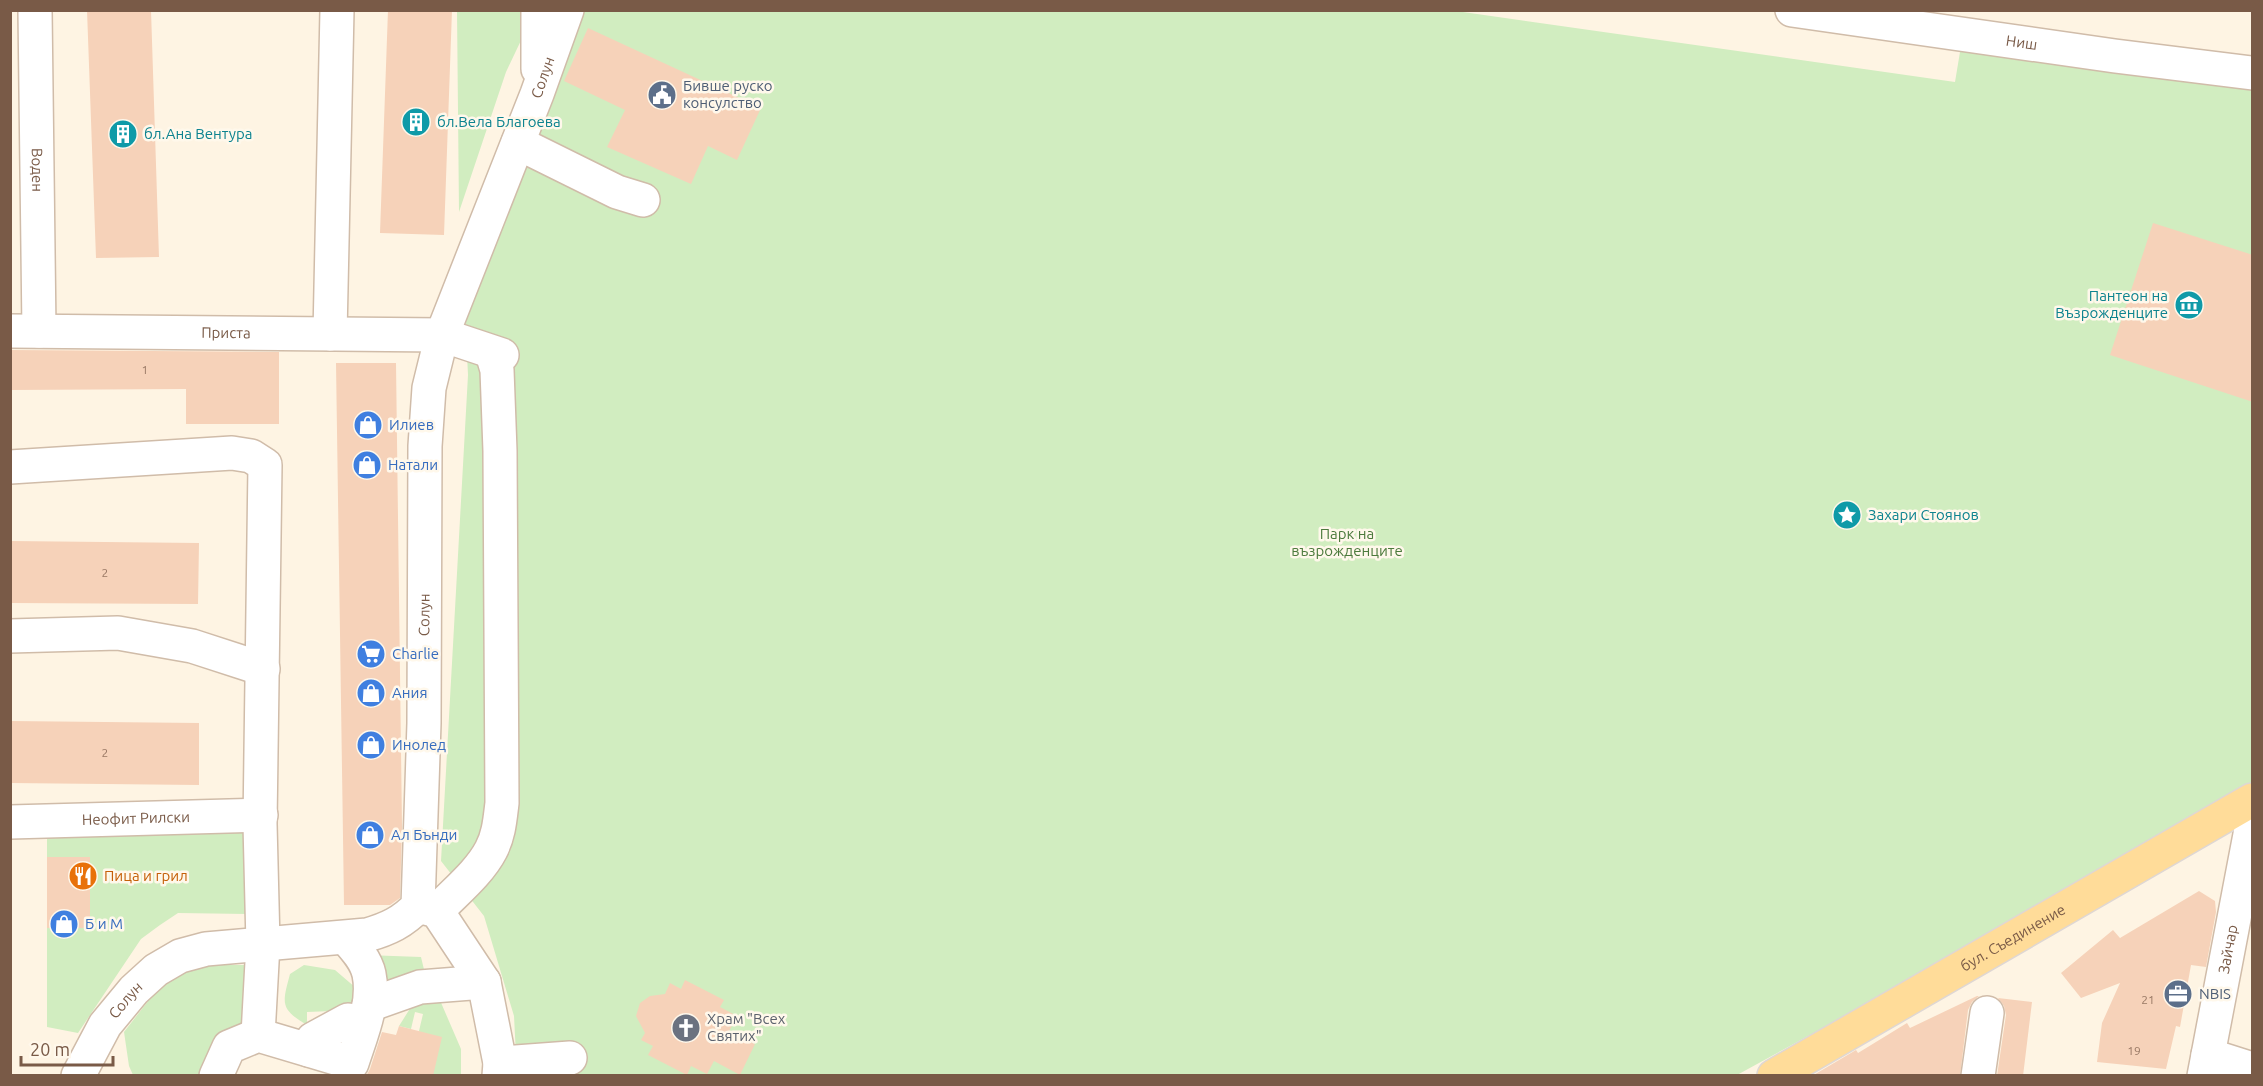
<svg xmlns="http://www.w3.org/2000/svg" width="2263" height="1086" viewBox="0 0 2263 1086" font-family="Ubuntu,sans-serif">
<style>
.green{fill:#d1edc0}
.building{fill:#f6d2b9}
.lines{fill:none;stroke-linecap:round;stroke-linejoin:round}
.minor-casing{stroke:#d0bca9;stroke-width:36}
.major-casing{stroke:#dfd7d3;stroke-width:36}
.minor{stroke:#fff;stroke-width:33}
.major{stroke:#ffdc99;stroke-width:33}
.labels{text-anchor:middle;stroke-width:5;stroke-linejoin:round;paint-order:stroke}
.number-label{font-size:12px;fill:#987864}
.street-label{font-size:15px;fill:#795a47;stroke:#fff8eb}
.service-label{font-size:15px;fill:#4e5e75;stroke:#fff8eb;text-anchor:start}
.culture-label{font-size:15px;fill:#0d838f;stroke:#fff8eb;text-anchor:start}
.shop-label{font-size:15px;fill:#366cbe;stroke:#fff8eb;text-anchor:start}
.park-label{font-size:15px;fill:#4c7a3c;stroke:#fff8eb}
.food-label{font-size:15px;fill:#c56008;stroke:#fff8eb;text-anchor:start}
.worship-label{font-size:15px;fill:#5b616d;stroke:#fff8eb;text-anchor:start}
</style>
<rect width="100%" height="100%" fill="#fef4e3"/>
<path class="green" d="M1449 10 1955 82 1962 40 2252 89V793L1737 1075H517L514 1016 484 916 441 861 468 375 465 313 580 11Z
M457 11H535L506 72 459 212Z
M47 828 247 830V914L178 913 160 925 141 939 78 1033 47 1027V928H90V857H47Z
M366 955 421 957 426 978 383 992Z
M194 965H248V1034L208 1075H133L129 1066 124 1032 163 982Z
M304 965 335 970 356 988 358 1010 307 1012V1025C280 1009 282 1004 290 974Z
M439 998 461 1049V1075H433L419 1031 423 1014 415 1012 411 1029 399 1026 411 1007Z"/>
<path class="building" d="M87 10H151L159 257 96 258Z
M388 10H452L444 235 380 233Z
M588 28 761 108 737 160 708 146 691 184 607 147 625 110 564 81Z
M2153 223 2253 255V402L2110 355Z
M10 350 279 352V424H186V389L10 390Z
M336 363H396L402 827 400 898 390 905H344Z
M10 541 199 543 198 604 10 603Z
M10 721 199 723V785L10 783Z
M47 857H90V928H47Z
M2199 891 2215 901 2216 912 2206 967 2191 965 2180 1027 2176 1026 2166 1069 2097 1062 2102 1023 2120 983 2081 998 2061 973 2113 930 2120 938Z
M685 980 724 1000 720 1007 737 1016 729 1031 755 1044 740 1075 714 1061 707 1074 691 1066 687 1075 648 1055 653 1046 641 1040 645 1033 636 1016 640 1003 650 996 665 994 670 983 681 989Z
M1977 996H1979L1972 1002 1968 1010 1960 1076H1812L1856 1050 1858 1053 1907 1023 1910 1028Z
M1998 998 2032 1002 2023 1076H1997L2006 1015 2004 1006Z
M399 1026 442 1037 433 1076H366L370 1069 382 1032 396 1035Z"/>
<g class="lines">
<g class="minor-casing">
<g id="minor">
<path id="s1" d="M35 10 39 331"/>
<path id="s2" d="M1792 10 2115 56 2252 73"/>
<path d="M538 69V10"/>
<path d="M518 143 617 192 643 200"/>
<path id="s3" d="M10 331 442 335 502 355"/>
<path d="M330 334 337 10"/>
<path d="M10 467 232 453 251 456 265 465 260 824 263 944 258 1035"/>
<path d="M10 636 118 633 192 646 263 669"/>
<path id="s4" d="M10 822 261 815"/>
<path d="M418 906 437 911 484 982 500 1063 499 1076"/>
<path d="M437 911C455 892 479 873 491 850 499 835 500 819 502 803L500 451 497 370 492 353"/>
<path d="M369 1005 420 987 484 982"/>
<path d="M309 1050 313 1039 348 1020 364 1023"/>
<path d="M2208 1055 2252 1069"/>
<path d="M500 1063 570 1058"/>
<path id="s5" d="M78 1076 105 1025 134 990 156 970 180 956 206 949 367 935C388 929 403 922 418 906L424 723 425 446 429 388 442 335 537 94 567 10"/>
<path d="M216 1076 229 1047 258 1035 352 1063C361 1035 375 1003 369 974 366 960 355 948 346 938"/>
<path d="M1978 1076 1987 1013"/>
<path id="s6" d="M2204 1076 2252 824"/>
</g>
</g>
<g class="major-casing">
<g id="major">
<path id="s7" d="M1774 1076 2252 800"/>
</g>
</g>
<use href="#minor" class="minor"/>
<use href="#major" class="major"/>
</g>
<defs>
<g id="civic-disc" transform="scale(1.5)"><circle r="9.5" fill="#5c6f8a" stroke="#fff8eb"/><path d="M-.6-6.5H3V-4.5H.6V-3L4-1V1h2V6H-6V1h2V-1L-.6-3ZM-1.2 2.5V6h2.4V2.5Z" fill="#fff"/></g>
<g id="building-disc" transform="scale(1.5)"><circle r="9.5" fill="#0f9aa8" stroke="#fff8eb"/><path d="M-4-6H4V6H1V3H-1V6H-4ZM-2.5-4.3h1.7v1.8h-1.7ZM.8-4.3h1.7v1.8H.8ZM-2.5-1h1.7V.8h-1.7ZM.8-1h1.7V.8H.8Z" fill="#fff"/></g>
<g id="museum-disc" transform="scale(1.5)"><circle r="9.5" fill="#0f9aa8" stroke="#fff8eb"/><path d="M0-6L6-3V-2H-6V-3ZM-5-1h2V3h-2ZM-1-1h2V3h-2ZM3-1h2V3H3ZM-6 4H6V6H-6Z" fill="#fff"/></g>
<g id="shop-disc" transform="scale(1.5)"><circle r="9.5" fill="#3f7fe0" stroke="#fff8eb"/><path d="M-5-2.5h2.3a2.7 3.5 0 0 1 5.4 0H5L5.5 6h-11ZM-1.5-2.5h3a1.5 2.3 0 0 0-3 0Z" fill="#fff"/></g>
<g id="sight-disc" transform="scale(1.5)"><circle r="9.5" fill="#0f9aa8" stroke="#fff8eb"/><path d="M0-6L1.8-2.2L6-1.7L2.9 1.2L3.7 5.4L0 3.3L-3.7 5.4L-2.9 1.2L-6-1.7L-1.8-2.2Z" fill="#fff"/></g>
<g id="supermarket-disc" transform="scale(1.5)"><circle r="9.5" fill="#3f7fe0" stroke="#fff8eb"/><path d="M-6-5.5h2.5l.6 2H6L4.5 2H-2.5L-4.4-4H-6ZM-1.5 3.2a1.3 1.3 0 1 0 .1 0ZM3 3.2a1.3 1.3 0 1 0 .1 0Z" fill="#fff"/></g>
<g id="restaurant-disc" transform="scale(1.5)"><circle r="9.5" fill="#e8710a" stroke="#fff8eb"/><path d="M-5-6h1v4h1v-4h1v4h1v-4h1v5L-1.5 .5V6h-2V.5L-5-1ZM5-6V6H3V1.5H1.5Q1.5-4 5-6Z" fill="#fff"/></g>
<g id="office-disc" transform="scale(1.5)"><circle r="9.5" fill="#5c6f8a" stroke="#fff8eb"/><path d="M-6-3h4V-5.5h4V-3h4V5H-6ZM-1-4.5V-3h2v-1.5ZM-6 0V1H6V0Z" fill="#fff"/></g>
<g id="church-disc" transform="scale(1.5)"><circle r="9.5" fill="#6b7280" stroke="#fff8eb"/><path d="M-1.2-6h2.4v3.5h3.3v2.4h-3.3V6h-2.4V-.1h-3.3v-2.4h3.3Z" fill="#fff"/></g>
</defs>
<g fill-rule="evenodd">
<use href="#civic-disc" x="662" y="95"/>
<use href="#building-disc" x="416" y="122"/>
<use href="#building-disc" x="123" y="134"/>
<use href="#museum-disc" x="2189" y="305"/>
<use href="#shop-disc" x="368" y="425"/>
<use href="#shop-disc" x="367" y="465"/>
<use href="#sight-disc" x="1847" y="515"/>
<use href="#supermarket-disc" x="371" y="654"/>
<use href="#shop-disc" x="371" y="693"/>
<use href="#shop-disc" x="371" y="745"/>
<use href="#shop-disc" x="370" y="835"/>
<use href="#restaurant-disc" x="83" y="876"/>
<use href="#shop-disc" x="64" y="924"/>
<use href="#office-disc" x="2178" y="994"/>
<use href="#church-disc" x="686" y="1028"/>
</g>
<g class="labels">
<g class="number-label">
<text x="145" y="374">1</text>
<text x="105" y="577">2</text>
<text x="105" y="757">2</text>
<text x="2148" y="1004">21</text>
<text x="2134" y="1055">19</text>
</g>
<g class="street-label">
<text dy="5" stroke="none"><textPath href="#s2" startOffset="232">Ниш</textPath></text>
<text dy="5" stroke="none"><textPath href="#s5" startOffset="1258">Солун</textPath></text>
<text dy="5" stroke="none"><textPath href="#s1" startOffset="160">Воден</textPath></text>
<text dy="5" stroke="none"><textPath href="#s3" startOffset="216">Приста</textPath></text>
<text dy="5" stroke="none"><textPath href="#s5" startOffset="700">Солун</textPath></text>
<text dy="5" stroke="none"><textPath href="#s4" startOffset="126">Неофит Рилски</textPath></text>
<text dy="5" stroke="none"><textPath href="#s7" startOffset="276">бул. Съединение</textPath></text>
<text dy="5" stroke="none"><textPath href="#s6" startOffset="129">Зайчар</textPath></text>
<text dy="5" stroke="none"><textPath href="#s5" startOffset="90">Солун</textPath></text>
</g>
<g class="service-label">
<text x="683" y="91">Бивше руско<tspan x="683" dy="17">консулство</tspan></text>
<text x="2199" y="999">NBIS</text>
</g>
<g class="culture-label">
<text x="437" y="127">бл.Вела Благоева</text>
<text x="144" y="139">бл.Ана Вентура</text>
<text x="2168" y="301" text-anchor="end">Пантеон на<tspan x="2168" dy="17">Възрожденците</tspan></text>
<text x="1868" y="520">Захари Стоянов</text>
</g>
<g class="shop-label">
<text x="389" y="430">Илиев</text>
<text x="388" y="470">Натали</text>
<text x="392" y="659">Charlie</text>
<text x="392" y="698">Ания</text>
<text x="392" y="750">Инолед</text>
<text x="391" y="840">Ал Бънди</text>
<text x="85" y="929">Б и М</text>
</g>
<g class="park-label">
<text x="1347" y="539">Парк на<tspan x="1347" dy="17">възрожденците</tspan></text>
</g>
<g class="food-label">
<text x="104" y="881">Пица и грил</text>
</g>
<g class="worship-label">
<text x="707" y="1024">Храм "Всех<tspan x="707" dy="17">Святих"</tspan></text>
</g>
</g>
<rect width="2263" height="1086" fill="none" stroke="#795a47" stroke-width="24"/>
<path d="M21 1056v9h92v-9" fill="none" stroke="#795a47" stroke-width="3"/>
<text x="30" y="1056" font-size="18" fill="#795a47" stroke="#fff8eb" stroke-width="4.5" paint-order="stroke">20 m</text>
</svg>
